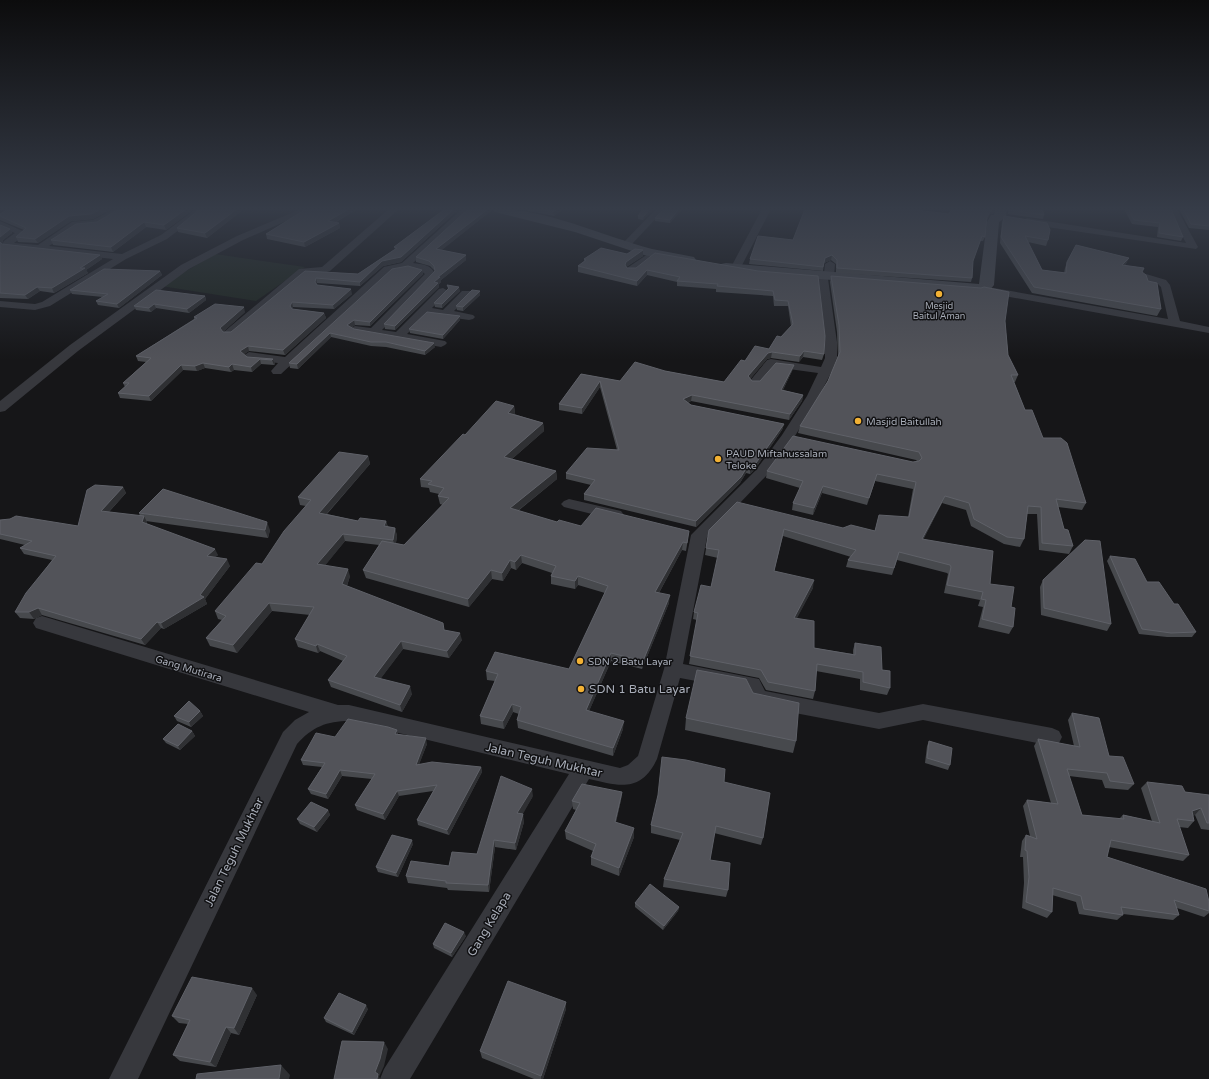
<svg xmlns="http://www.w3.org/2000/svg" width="1209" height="1079" viewBox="0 0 1209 1079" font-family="'Varela Round',sans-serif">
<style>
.green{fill:#1e261f}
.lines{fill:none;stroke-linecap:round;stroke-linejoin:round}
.street{fill:#37383d;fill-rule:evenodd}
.secondary{fill:#45474d;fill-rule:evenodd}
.wall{fill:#47494d}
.shaded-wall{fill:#2f3033}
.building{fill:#525359;stroke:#5f6168}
.poi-dot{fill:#f2b134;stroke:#111113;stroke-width:1.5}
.labels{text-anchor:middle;stroke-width:3;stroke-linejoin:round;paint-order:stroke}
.far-poi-label{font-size:9px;fill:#a8adb8;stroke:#111113}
.poi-label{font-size:10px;fill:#a8adb8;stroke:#111113;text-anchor:start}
.street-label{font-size:10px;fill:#a8adb8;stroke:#111113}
.near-poi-label{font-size:12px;fill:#a8adb8;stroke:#111113;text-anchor:start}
.near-street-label{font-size:12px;fill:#a8adb8;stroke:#111113}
</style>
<rect width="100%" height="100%" fill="#161618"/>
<path class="green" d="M215 254 305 267 256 301 161 286Z"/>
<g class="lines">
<path class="street" d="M115 209H126L98 225 77 227 49 246 122 254 161 235 196 209H206L167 239 126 259 50 306 35 310 0 307V301L35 304 42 302 113 259 4 247 2 245 4 241 15 233 0 227V221L27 233 14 243 38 245 72 222 93 220Z
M301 209H313L243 240 189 269 78 351 5 411 0 412V401L70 345 181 265 237 236Z
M389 209H399L330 271 320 274H306L233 335H225L223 333 225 331 299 269 322 267Z
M462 209H472L413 263C422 264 432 265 435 274L382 330 396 332 439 289 443 288 448 291 432 308 443 310 462 291H470L471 293 470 295 454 311 473 315 475 317 473 319 469 320 427 314 407 334 445 341 447 343 445 345 441 347 355 332 349 329 355 326 371 328 425 274C416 266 402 268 392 271L281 374H273L271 371 278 363 249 360 243 356 249 352 285 357 384 267 402 263Z
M656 209H665L630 246H624V242Z
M762 209H771L740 269 739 271H731L730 269Z
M1168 209H1177L1198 247 1196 249 1027 224 1022 221 1027 218 1186 243Z
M654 250 659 253 657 255 635 272H627L626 270 627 268Z
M830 261 835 264 834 276 828 279 837 342V358L832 371 819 396 795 436 766 476 707 537 683 664 759 679 765 691 879 713 923 704 1052 728 1059 731 1062 737 1059 743 1052 746 923 720 879 729 758 706 751 704 745 690 680 678 657 759C641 793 619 786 589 779L410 1079H380L384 1069 569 774 349 721C327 721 312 727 297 744L138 1079H109L283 732 295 720 309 712 36 628 33 623 36 618 42 616 338 705H349L620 768 628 765 638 756 664 669 691 535 756 470 782 435 807 396 818 373 774 367 759 385H751L749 382 767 360 771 359 821 367 825 358V342L818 276 824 273 825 264Z
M1146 274 1166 280 1170 285 1180 321 1209 327V333L988 293 983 290 988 287 1168 319 1161 287 1158 284 1142 279 1141 277Z
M569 499 621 511 624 515 621 519 616 520 564 507 561 504 564 501Z"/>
<path class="secondary" d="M493 209C548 209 599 235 652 249 666 252 680 254 694 257L696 260 694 263 689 264 644 255 575 232 495 212Z
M995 209H1007L1006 217 999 222 994 285 988 292 983 293 726 271 721 270 719 267 721 264 726 263 979 284 987 222 991 215H994Z"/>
</g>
<path class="wall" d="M8 209H111L93 219 71 221 38 243 18 242 16 237 24 230 0 220V214Z
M119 209H194L166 230 146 227 113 252 53 245 51 240 97 222Z
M200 209H244L207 238 178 232 177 228Z
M306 209H357L335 223H339L340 228 305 247 267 239 266 234Z
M445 209H459L401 262 383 266 360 286 317 283 316 285 352 294 334 309 293 307 292 309 324 313 326 318 285 355 249 351 244 354 247 357 273 359 275 364 274 365 261 364 252 372 234 370 231 372 205 368 197 371 183 370 151 401 120 398 118 393 125 387 123 383 146 362 138 361 136 356 194 319V317L245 312 223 332H231L305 271 358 274 395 249 394 247Z
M468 209H492V210L441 250 466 255V260L441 280V282L439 284V287L395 330 385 329 384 324 435 271 430 266 416 262V257Z
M519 209H563L554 216Z
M643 209H654L643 220 638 219V216Z
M664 209H682L670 223 655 221V218Z
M994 209 993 214H990L987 220 985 237 983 241H980L973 261 972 278 971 282 836 273V264L831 260 824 263 823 271 749 264 750 259 793 240 949 214Z
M1008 209H1042L1044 215 1043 219 1008 214Z
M1124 209H1171L1183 237 1181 241 1157 237 1158 227 1132 224Z
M1179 209H1209V230L1189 228Z
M1004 216 1048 240 1046 246 1028 242 1042 270 1064 273 1065 268 1067 262 1129 258 1125 265 1142 272 1161 309 1157 316 1032 293 1000 243 1002 222Z
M0 225 10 229 12 233 3 240 2 244 100 255 102 259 86 270 88 273 54 293 40 291 28 299 0 298Z
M643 250V256L626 267 627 268 758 271 818 276 824 354 822 360 803 357 799 362 771 358 767 359 750 379 752 381H760L794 365 792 371 783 390 803 395 802 401 789 420 691 401 688 403 691 405 784 424 782 430 755 469 750 474 746 473 740 483 696 527 584 500V494L591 485 566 479V473L617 450 600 387 582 414 559 410V404L581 374 620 381 665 371 724 382 745 361 769 349 791 326 788 306H774L773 296 716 292V289L677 286V282L647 275 637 286 578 272V266L584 262V259L627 254Z
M392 269 422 270 423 274 370 326 355 325 351 328 354 329 435 347 425 355 386 347 371 346 331 337 298 369 290 368 289 363Z
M160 271 162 275 119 308 98 305 96 301 103 297 72 294 70 290Z
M831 276 1005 321 1008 355 1018 375 1015 382H1014L1025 410 1043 438 1086 503 1082 510 1058 507 1064 529 1073 546 1069 554 1039 550 1037 514H1027L1024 539 1020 547 1004 544 971 526 966 510 942 503 923 540 990 584 1011 607 1013 627 1009 634 978 627 983 607 978 606 980 600 944 593 948 574 947 573 897 560 892 575 846 567 848 560 851 557 783 536 774 571 813 588 796 619 814 648 853 654V650L855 643 882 670 890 688 887 695 860 690V679L816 671 815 691 813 699 766 690 759 678 689 664 697 620 693 619 694 612 711 587 718 558 705 555 709 530 843 528 874 531 908 517 913 489 875 481 867 505 822 493 813 515 792 510 793 503 800 488 766 478 767 471 913 462 917 461 916 460 798 433 800 426 828 381 838 356 837 332 830 282Z
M447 285 460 291 442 308 435 307 434 303 448 289Z
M480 291V295L463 311 457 310 456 306Z
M205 296 206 300 189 313 156 308 151 312 136 310 134 306Z
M460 316V320L443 339 410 333 409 329Z
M514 406 515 413 514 414 543 423 544 431 512 459 556 471 557 479 518 511 557 522 581 526 688 539 686 551 682 550 659 593 669 603 642 669 611 661 589 711 623 729 613 756 518 728 517 720 519 714 513 712 504 729 481 724 480 716 495 681 487 680 486 671 569 669 605 593 578 585 575 589 551 584V576L552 573 522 563 516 570 511 568 503 581 492 579 469 607 366 578 363 570 379 545 345 541 325 565 350 576 347 586 444 630 462 640 449 658 403 649 380 679 412 694 402 712 331 687 328 680 343 661 320 651 318 653 298 647 295 639 310 615 272 611 237 653 210 646 206 638 222 620 218 619 215 611 262 564 306 506 300 505 298 497 368 456 370 464 327 514 358 521H386L388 527 395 528 397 536 396 543 404 545 443 505 440 504 438 496 439 494 430 492 429 488 421 487 420 479 465 435Z
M123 487 126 493 109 512 140 516 139 513 270 530 268 538 146 521 147 522V524L218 555 215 557 230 566 205 599 207 604 164 629 161 628 145 645 42 615 34 619 20 618 15 612 52 560 24 554 20 548 25 545 0 539V520L78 526Z
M1110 556 1147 582 1174 604 1196 632 1192 637H1167L1139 634 1107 561Z
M1043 580 1111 624 1107 631 1041 615 1040 587Z
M753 693 796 741 793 753 685 730 686 718Z
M200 711 203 716 191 727 177 721 174 716Z
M1072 713 1134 784 1128 790 1105 788 1102 780 1069 776 1082 815 1119 819 1123 815 1152 821 1141 788 1147 782 1185 792 1209 795V830L1201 829 1195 815 1192 816 1194 821 1188 828 1179 827 1189 855 1183 861 1109 847 1107 857 1209 902V913L1204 917 1177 908 1179 915 1173 920 1123 914V915L1117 920 1079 914 1076 902 1052 895V912L1047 918 1022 908 1024 883 1023 857H1020L1022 841 1026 835 1030 836 1023 806 1027 800 1051 803 1034 746 1038 739 1074 746 1068 720Z
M397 730 398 734 427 744 419 764 481 767 482 772 449 835 418 825 417 820 433 791 399 796 385 820 357 810 355 805 372 779 342 776 328 799 311 794 308 789 322 767 303 765 301 760 335 737Z
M192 731 195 736 180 750 166 743 163 739Z
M929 741 950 765 948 770 925 763 927 746Z
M724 782 763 838 761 845 714 833 710 860 728 890 726 897 663 887 664 879 680 840 651 833V825Z
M622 792 621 800 616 822 634 837 619 876 591 865V857L593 851 566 839 565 831 576 810 573 809 572 801Z
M533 796 522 814 524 822 516 850 495 847 489 892 448 890 447 888 408 883 406 876 449 866 477 854Z
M328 810 330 815 317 832 300 824 297 819Z
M413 844 398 877 378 872 376 867Z
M635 903 679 907 678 911 663 930 635 907Z
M466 936 452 957 434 948 433 944Z
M257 995 239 1035 231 1033 216 1067 180 1061 173 1055 188 1024 179 1023 172 1016Z
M566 1002V1009L543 1079H534L482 1058 480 1051Z
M368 1009 354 1035 326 1022 324 1018Z"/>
<path class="shaded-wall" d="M101 209H111L93 219 71 221 38 243 35 239 69 216Z
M186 209H194L166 230 164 225Z
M237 209H244L207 238 205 233Z
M349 209H357L329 226 328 221Z
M454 209H459L401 262 383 266 360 286V282L382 261Z
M488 209H492V210L437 254 436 249Z
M557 209H563L554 216 553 212Z
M650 209H654L643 220 644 216Z
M679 209H682L670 223V220Z
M994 209 993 214H990L986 221 987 217 991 210Z
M144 222 146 227 113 252 111 247Z
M339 223 340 228 305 247 304 242Z
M10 229 12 233 3 240 1 245 0 244V236Z
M643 250V256L626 267 625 265 626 262Z
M100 255 102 259 86 270 88 273 54 293 52 288Z
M466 255V260L441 280V282L439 284V287L395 330V326L434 282 438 277Z
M832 255 831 260 824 263 825 258Z
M1129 258 1126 264 1120 271 1122 265Z
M422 270 423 274 370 326V322Z
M647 270V275L637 286V281Z
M160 271 162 275 119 308 117 304Z
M316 278 317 283 316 287 315 282Z
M37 287 40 291 28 299 25 295Z
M459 287 460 291 442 308V304Z
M351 289 352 294 334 309 333 305Z
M480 291V295L463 311V307Z
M205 296 206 300 189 313 187 309Z
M292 302 293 307 292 311 290 306Z
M154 304 156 308 151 312 149 308Z
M244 307 245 312 222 333 220 328Z
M324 313 326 318 285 355 283 350Z
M460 316V320L443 339V335Z
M354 320 355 325 348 330 347 325Z
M330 333 331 337 298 369 297 364Z
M434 343 435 347 425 355V351Z
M248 346 249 351 242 356 240 351Z
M804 351 803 357 799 362 800 356Z
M772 352 771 358 767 359 748 382V376L768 353Z
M260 359 261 364 252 372 251 367Z
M273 359 275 364 274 365 272 360Z
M203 363 205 368 197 371 195 366Z
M232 364 234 370 231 372 229 367Z
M181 365 183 370 151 401 149 396Z
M794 365 792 371 780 396 781 390Z
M600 381V387L582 414V408Z
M692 395 691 401 683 405V399Z
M803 395 802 401 789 420 790 414Z
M514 406 515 413 509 420 508 413Z
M543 423 544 431 505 465 504 457Z
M784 424 782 430 755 469 750 474V468Z
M368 456 370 464 321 520 319 513Z
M747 467 746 473 740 483 696 527V521Z
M556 471 557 479 511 516 510 508Z
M877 474 875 481 867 505 869 498Z
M823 486 822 493 813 515 814 508Z
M123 487 126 493 104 517 101 511Z
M945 496 942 503 919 547 922 539Z
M144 516 147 522 145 529 142 522Z
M386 521 388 529 384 526Z
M267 522 270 530 268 538 265 530Z
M395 528 397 536 395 547 393 540Z
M343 534 345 541 320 572 317 564Z
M683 542 682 550 655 600V592Z
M215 549 218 555 210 562 207 556Z
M521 555 522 563 516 570 515 562Z
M227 559 230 566 205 599 207 604 164 629 161 623 200 595Z
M510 560 511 568 503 581 502 573Z
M348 569 350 576 345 592 342 584Z
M491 570 492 579 469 607 468 599Z
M578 576V585L575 589V581Z
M814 580 813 588 793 626 794 618Z
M670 595 669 603 642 669 643 661Z
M269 603 272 611 237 653 233 645Z
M38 608 42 615 34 619 29 612Z
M157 622 161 628 145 645 141 639Z
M460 633 462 640 449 658 447 651Z
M401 641 403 649 376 685 374 677Z
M317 644 320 651 318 653 316 646Z
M611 653V661L586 718V710Z
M410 686 412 694 402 712 400 705Z
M512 704 513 712 504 729 503 721Z
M200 711 203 716 191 727 189 722Z
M624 721 623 729 613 756V748Z
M397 730 398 735 395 734Z
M192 731 195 736 180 750 178 746Z
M426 738 427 744 417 770 416 765Z
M481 767 482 772 449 835 447 830Z
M340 770 342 776 328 799 326 794Z
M532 789 533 796 519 821 517 813Z
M397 791 399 796 385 820 383 814Z
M622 792 621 800 614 830 615 822Z
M1201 808 1195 815 1186 817 1192 811Z
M328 810 330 815 317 832 314 827Z
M523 814 524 822 516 850 515 843Z
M634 828V837L619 876V868Z
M412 840 413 844 398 877 396 873Z
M494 840 495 847 489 892 488 885Z
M679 907 678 911 663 930 664 926Z
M464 932 466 936 452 957 451 953Z
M252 988 257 995 239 1035 234 1028Z
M566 1002V1009L543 1079H541V1076Z
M366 1005 368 1009 354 1035 352 1032Z
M226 1027 231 1033 216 1067 210 1062Z
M384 1042 388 1049 384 1066 379 1077 381 1079H377L375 1072Z
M281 1065 290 1075 289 1079H279Z"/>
<path class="building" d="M8 209H101L91 214 69 216 35 239 16 237 26 228 0 216V214Z
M119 209H186L164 225 144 222 111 247 51 240 76 224 97 222Z
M200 209H237L205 233 177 228Z
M306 209H349L328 221 339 223 304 242 266 234Z
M445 209H454L401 257 382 261 360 282 316 278 315 282 317 285 351 289 333 305 292 302 290 306 292 309 324 313 283 350 248 346 240 351 247 357 273 359 272 360 260 359 251 367 232 364 229 367 203 363 195 366 181 365 149 396 118 393 129 383H123L151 358 136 356 197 318 194 317 215 304 244 307 220 328 223 332H231L305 271 358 274 397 248 394 247Z
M468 209H488L436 249 466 255 438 277H440L434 282 438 283 395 326 384 324 435 271 434 266 429 261 416 257Z
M540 209H557L553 212Z
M643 209H650L644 216H638Z
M664 209H679L670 220 655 218Z
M805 209H907L949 214 952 209H994L991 210 987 217 985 237 982 236 973 261 972 278 837 268V260L832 255 825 258 823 267 750 259 758 236 793 240Z
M1009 209H1042L1044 215 1009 210Z
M1128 209H1171L1183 237 1159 233 1160 223 1134 220Z
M1183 209H1209V226L1191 224Z
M1004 216 1047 223 1050 230 1048 240 1025 236 1042 270 1066 273 1067 262 1076 245 1129 258 1122 265 1144 268 1142 272 1146 275 1148 281 1157 283 1161 309 1034 287 1001 237Z
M0 225 10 229 0 237Z
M0 242 2 244 100 255 80 268H85L52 288 37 287 25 295 0 293Z
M601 248 627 254 635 249 643 250 626 262 625 265 627 268H636L655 253 758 271 818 276 825 336 824 354 804 351 800 356 772 352 768 353 748 376 752 381H760L776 363 794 365 781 390 803 395 790 414 692 395 683 399 691 405 784 424 756 463 750 468 747 467 741 477 696 521 584 494 595 480 566 473 587 448 619 450 600 381 582 408 559 404 581 374 620 381 635 362 665 371 724 382 741 360 745 361 755 346 769 349 777 336 781 337 793 324 788 301 775 300 773 291 717 286 718 284 677 281 680 277 647 270 637 281 578 266 586 260 584 259Z
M408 266 422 270 370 322 354 320 347 325 354 329 434 343 425 351 386 342H371L330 333 297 364 289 363 392 269Z
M104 269 160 271 117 304 96 301 108 294 70 290Z
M831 276 981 288 984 287 1009 292 1005 321 1008 355 1018 375H1011L1025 410H1032L1043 438H1061L1067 443 1086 503 1056 499 1064 529 1068 530 1073 546 1042 543 1041 507 1028 506 1024 539 1007 537 974 519 969 503 945 496 922 539 993 551 990 584 1014 587 1011 607 1015 608 1013 627 982 619 986 600 981 599 983 592 947 585 951 567 950 565 899 552 894 568 848 560 856 550 784 529 774 571 814 580 794 618 814 621V648L855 655V643L881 647 882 670 890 671V688L863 682V672L817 664 815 691 768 682 761 670 690 656 698 613 694 612 701 585 711 587 719 550 706 548 709 530 737 502 843 528 851 525 875 531 879 515 909 517 916 482 877 474 869 498 823 486 814 508 793 503 803 481 767 471 793 436 913 462 919 461 922 458 919 452 800 426 828 381 840 352 839 325Z
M447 285 459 287 442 304 434 303 449 288Z
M156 290 205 296 187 309 154 304 149 308 134 306Z
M472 290 480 291 463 307 456 306Z
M427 312 460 316 443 335 409 329Z
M496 401 514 406 508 413 543 423 504 457 556 471 510 508 557 522 559 520 581 526 596 508 689 531 687 543 683 542 655 592 670 595 643 661 611 653 586 710 624 721 613 748 517 720 521 707 512 704 503 721 480 716 498 674 486 671 495 652 569 669 608 586 578 576 575 581 551 576 556 566 521 555 515 562 510 560 502 573 491 570 468 599 363 570 382 541 404 545 449 498 438 496 444 488 428 484 432 481 420 479 463 434 465 435Z
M339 452 368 456 319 513 358 521 360 518 386 521 384 526 395 528 393 540 343 534 317 564 348 569 342 584 443 623 444 630 460 633 447 651 401 641 374 677 410 686 400 705 328 680 347 656 317 644 316 646 295 639 314 607 269 603 233 645 206 638 226 616 215 611 256 563 262 564 284 531 311 500 298 497Z
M95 485 123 487 101 511 144 516 142 522 215 549 207 556 227 559 200 595 204 597 161 623 157 622 141 639 38 608 29 612H15L26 593 56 556 20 548 32 541 0 534V520L10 519 16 516 78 526 87 490Z
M163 489 267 522 265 530 139 513Z
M1085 540 1100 541 1111 624 1044 608 1043 580Z
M1110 556 1135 559 1147 582H1159L1174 604H1178L1196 632 1171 633 1142 629Z
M697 670 746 679 753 693 799 703 796 741 686 718Z
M189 701 200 711 189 722 174 716Z
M1072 713 1099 718 1109 756 1123 757 1134 784 1110 781 1107 773 1067 769 1082 815 1124 819 1123 815 1160 823 1147 782 1182 786 1185 792 1209 795V823H1207L1201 808 1192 811 1194 821 1177 819 1189 855 1111 840 1107 857 1206 889 1209 902V911L1174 900 1179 915 1121 907 1123 915 1084 909 1081 896 1053 888 1052 912 1026 902 1029 877 1027 851 1025 850 1026 835 1037 839 1027 800 1058 804 1038 739 1080 747Z
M348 719 388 727 397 730 395 734 426 738 416 765 432 762 481 767 447 830 417 820 437 785 397 791 383 814 355 805 375 774 340 770 326 794 308 789 325 763 301 760 316 733 335 737Z
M178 724 192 731 178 746 163 739Z
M929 741 952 748 950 765 927 758Z
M662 757 686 760 725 769 724 782 770 793 763 838 716 826 710 860 730 863 728 890 664 879 683 833 651 825 658 795Z
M501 776 532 789 517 813 523 814 515 843 494 840 488 885 446 883V881L406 876 411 861 449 866 452 852 477 854Z
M582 784 622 792 615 822 634 828 619 868 591 857 596 844 565 831 580 803 572 801Z
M311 802 328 810 314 827 297 819Z
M392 835 412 840 396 873 376 867Z
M650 884 679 907 664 926 635 903Z
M445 923 464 932 451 953 433 944Z
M192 977 252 988 234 1028 226 1027 210 1062 173 1055 190 1020 172 1016Z
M508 981 566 1002 541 1076 480 1051Z
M339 993 366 1005 352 1032 324 1018Z
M342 1041 384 1042 380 1059 375 1072 378 1074 377 1079H334Z
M281 1065 279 1079H196L197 1074Z"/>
<linearGradient id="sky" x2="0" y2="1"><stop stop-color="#0c0c0d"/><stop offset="0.58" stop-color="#363c48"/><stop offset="1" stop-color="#363c48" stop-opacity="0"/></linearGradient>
<rect width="1209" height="360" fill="url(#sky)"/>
<g class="poi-dot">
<circle cx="939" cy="294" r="4"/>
<circle cx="858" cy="421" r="4"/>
<circle cx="718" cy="459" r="4"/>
<circle cx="580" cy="661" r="4"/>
<circle cx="581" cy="689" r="4"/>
</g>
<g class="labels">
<g class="far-poi-label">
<text x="939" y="309">Mesjid<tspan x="939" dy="10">Baitul Aman</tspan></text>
</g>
<g class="poi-label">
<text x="866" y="425">Masjid Baitullah</text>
<text x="726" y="457">PAUD Miftahussalam<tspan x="726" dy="12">Teloke</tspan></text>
<text x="588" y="665">SDN 2 Batu Layar</text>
</g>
<g class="street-label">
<text transform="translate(189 668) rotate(17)" y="4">Gang Mutirara</text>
</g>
<g class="near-poi-label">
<text x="589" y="693">SDN 1 Batu Layar</text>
</g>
<g class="near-street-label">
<text transform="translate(544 760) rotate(13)" y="4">Jalan Teguh Mukhtar</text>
<text transform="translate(234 852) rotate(-64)" y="4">Jalan Teguh Mukhtar</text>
<text transform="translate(489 924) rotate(-59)" y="4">Gang Kelapa</text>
</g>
</g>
</svg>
